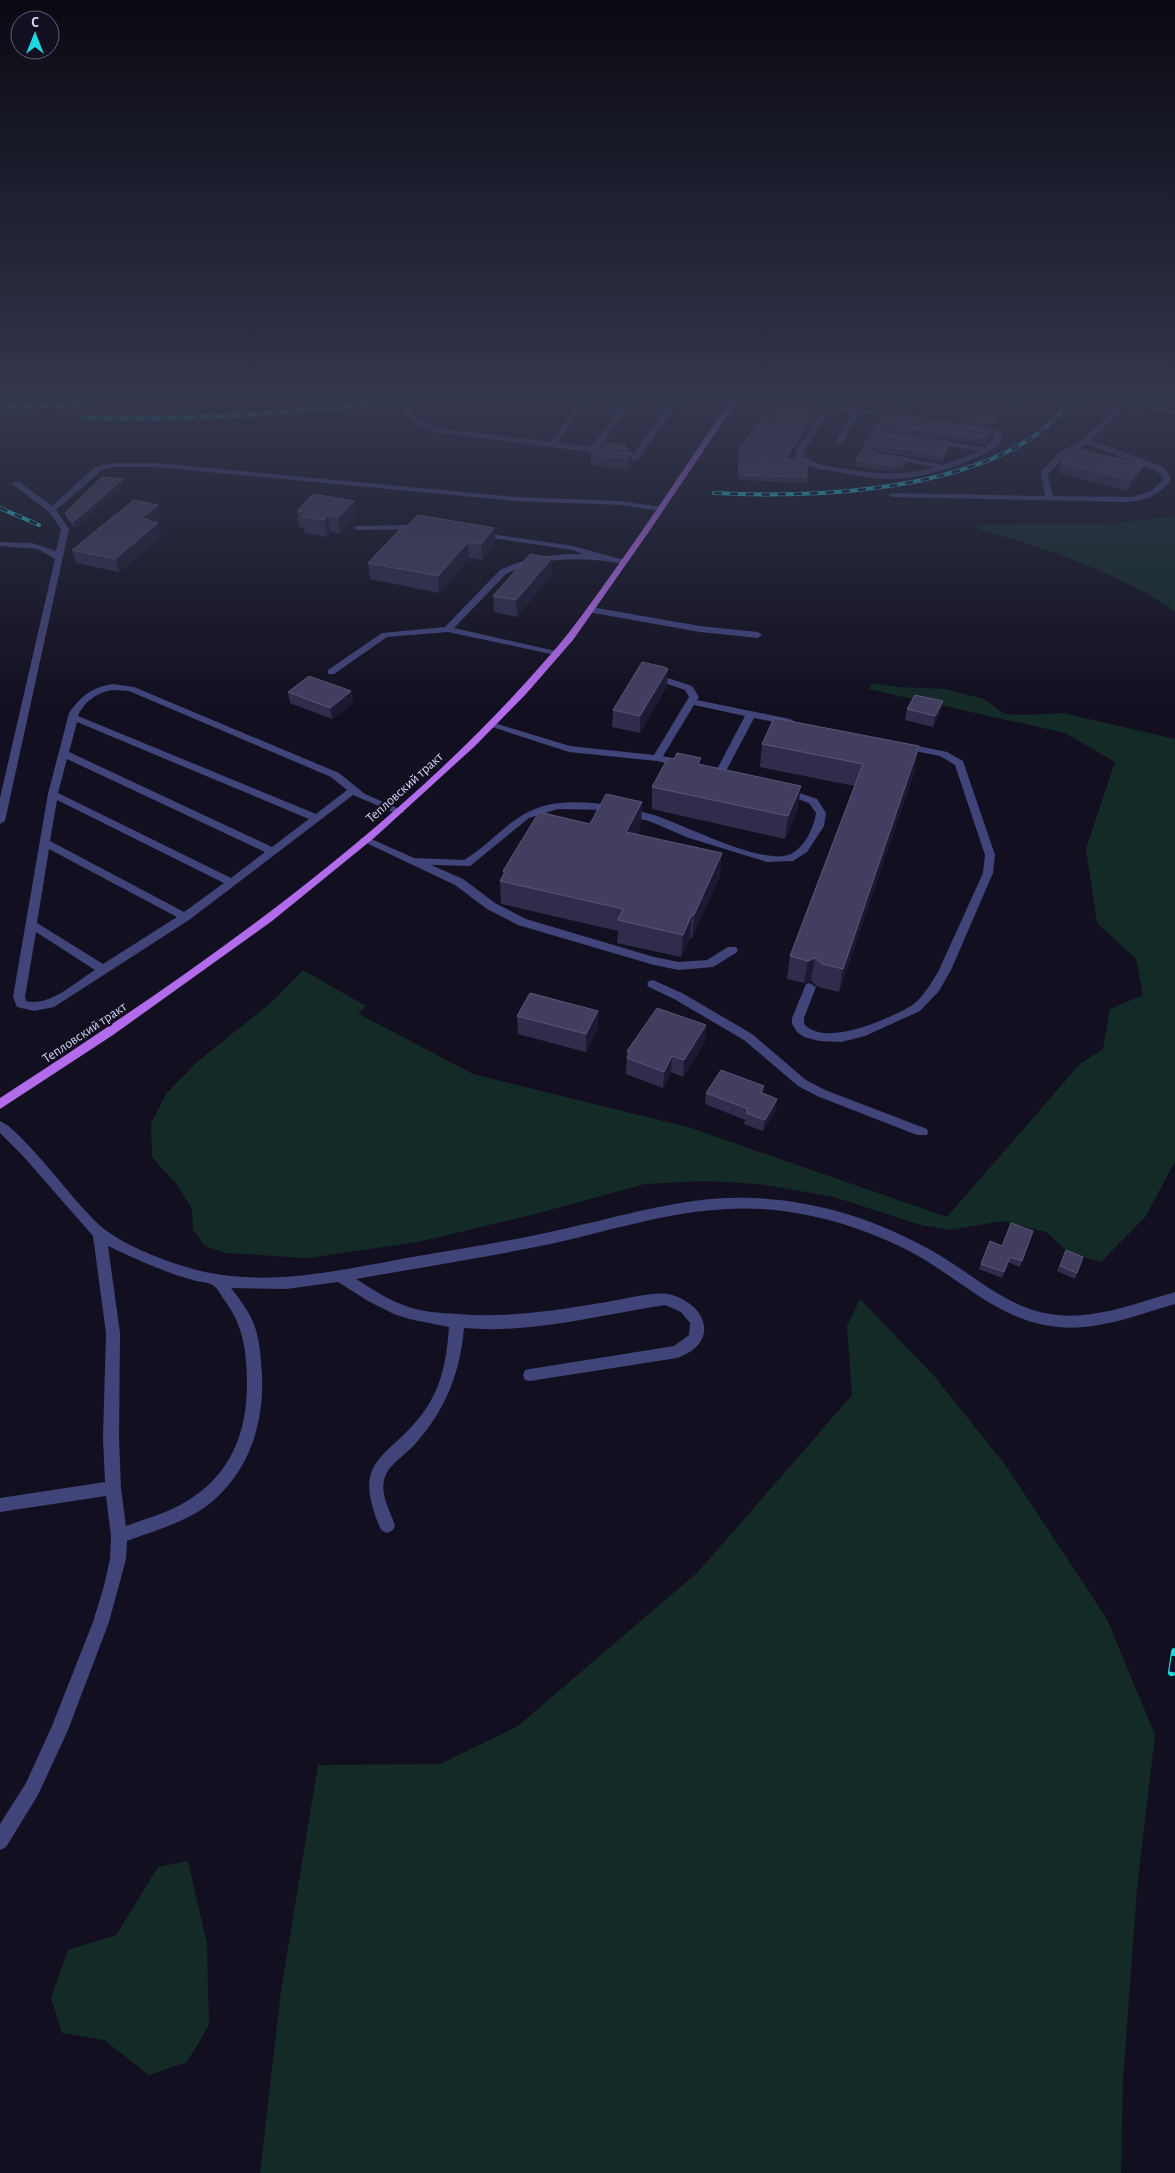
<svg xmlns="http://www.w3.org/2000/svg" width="1175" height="2173" viewBox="0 0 1175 2173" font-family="'Alegreya Sans',sans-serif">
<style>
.green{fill:#142a27}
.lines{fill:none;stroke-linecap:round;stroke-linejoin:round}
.minor{fill:#414479;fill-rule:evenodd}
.major{fill:#b16beb;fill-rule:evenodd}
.rail-far1-casing{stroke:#1ed8dd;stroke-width:4}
.rail-casing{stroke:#1ed8dd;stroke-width:8}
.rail-far1{stroke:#121020;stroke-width:2.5;stroke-dasharray:8;stroke-linecap:butt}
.rail{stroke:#121020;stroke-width:5.5;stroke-dasharray:16;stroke-linecap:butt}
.wall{fill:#302c4c}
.shaded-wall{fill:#1c1933}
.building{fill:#423e5f;stroke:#595677}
.labels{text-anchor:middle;stroke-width:4.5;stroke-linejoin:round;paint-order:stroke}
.street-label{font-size:14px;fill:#d7d5f9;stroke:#121020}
</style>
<rect width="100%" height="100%" fill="#121020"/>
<path class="green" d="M1175 516V611C1117 573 1050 549 984 531L976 527 985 524 1098 525Z
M873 683 897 687 945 689 984 699 1005 714 1025 715 1063 713 1175 739V1161L1146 1216 1101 1262 1069 1253 1046 1232 1002 1221 950 1230 921 1225 834 1197 759 1184 705 1181 645 1184 535 1214 418 1242 308 1258 226 1253 205 1246 193 1230 192 1209 178 1186 152 1157 151 1123 166 1094 197 1062 273 1001 303 970 366 1006 359 1014 473 1074 691 1128 947 1217 1080 1064 1103 1049 1110 1009 1143 995 1136 959 1097 923 1086 849 1115 762 1065 733 868 689Z
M860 1299 935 1377 1006 1466 1107 1619 1155 1735 1137 1888 1123 2079 1121 2173H260L281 1991 318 1765 440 1764 518 1726 698 1572 852 1395 847 1326Z
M188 1861 207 1944 209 2025 187 2062 149 2075 104 2040 62 2033 51 1998 68 1950 116 1935 158 1867Z"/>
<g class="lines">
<path class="minor" d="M211 398H281L277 400H215Z
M396 398H402L416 417 437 428 550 442 583 398H589L557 443 591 447 628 398H635L596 452H593L433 432C416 426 403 415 396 398Z
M675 398H682L638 459 629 461 613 460V456L632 455Z
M765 398H781L903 414V418H900L859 413 843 442 839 444 835 442 852 412 831 409 804 451V456C815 465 828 466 841 468 874 474 902 477 934 467L888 459 887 457 891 455 943 465 979 451 929 443 928 441 932 439 985 448 995 437 992 434 971 429V425L998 430 1003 437 997 446 988 452C958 467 922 479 888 479 871 479 855 475 839 472 824 470 807 469 796 457V451L824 408 768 400Z
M1125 398H1132L1131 400 1175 411V415L1127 404 1091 440 1161 466 1168 472 1171 480C1159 495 1146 501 1127 502L892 497 888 495 892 493 1045 496 1041 472 1060 452 1083 439ZM1087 444 1155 470 1161 475 1163 480 1151 491 1133 497 1053 496 1048 474 1066 456Z
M112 463H156L515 497 621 501 661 507 665 509 661 511 621 505 515 501 156 467H112L101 471 56 510 69 529 5 821 0 824V798L55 559 38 549 0 546V542L32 543 56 551 61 529 49 512 11 483 18 481 52 506 95 467Z
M417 525 421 527 420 529 357 530 353 528 357 526Z
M477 532 573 546 628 561 624 564C584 557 543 556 506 574L454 628 560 652V656L448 632 387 637 334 674H328V670L382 633 445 627 500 570C526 557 554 554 583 554L572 550 480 536H477Z
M591 607 700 626 758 632 762 635 758 638 700 632 588 612 587 610Z
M668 678 692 686 699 697 697 700 790 719 795 722 790 725 754 718 726 771 721 774 716 771 745 716 694 705 663 756 688 762 689 764 684 767 657 761 569 752 486 725 488 723H494L570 746 654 755 689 697 685 690 665 683V679Z
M113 684 134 687 339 773 365 794 404 811 403 813H395L353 795 189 920 54 1007 34 1011 17 1007 13 997 48 794 69 713C81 696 92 687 113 684ZM113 690 129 691 331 777 347 790 316 814 78 716C84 701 98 692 113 690ZM77 722 309 819 272 847 69 752ZM67 759 265 852 231 878 58 793ZM57 800 224 883 184 912 50 841ZM49 849 177 917 103 964 37 923ZM36 932 95 970C75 982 50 1007 26 1001L25 997Z
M903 743 947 752 963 761 995 855 993 873 951 970 939 991 920 1011 865 1036 841 1042 819 1041 804 1037 797 1032 792 1024V1018L806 984 810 983 816 987 804 1018V1024C825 1048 888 1019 911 1006 923 998 932 982 939 970L983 873 985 855 955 765 940 756 900 748 898 746Z
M785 788 817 799 826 813 824 826 807 852 793 861 767 862 689 838 649 821 602 810 558 809 529 818 470 866 431 865 463 879 495 903 526 919 654 957 679 962 707 960 728 947H736L738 950 736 953 713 967 679 970 654 965 518 925 487 909 455 885 360 840 361 838H369L414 858 464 860C499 839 515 807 560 803 591 800 624 807 654 815 683 824 764 867 791 854 805 847 814 827 816 813L809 803 781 793V789Z
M653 980 682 993 752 1034 806 1080 825 1090 927 1129 928 1132 927 1135H917L817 1096 798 1086 744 1040 674 999 649 987 647 984 649 981Z
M0 1121C11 1126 20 1137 29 1146 52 1170 72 1198 96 1222 119 1245 174 1265 205 1272 271 1286 337 1271 401 1259 460 1249 518 1240 576 1226 634 1213 692 1195 752 1198 815 1200 879 1220 934 1252 975 1275 1008 1310 1057 1315 1097 1319 1137 1303 1175 1292V1304C1137 1315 1098 1331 1058 1327 1004 1322 968 1286 925 1260 880 1233 827 1216 775 1210 699 1202 628 1226 555 1243 489 1257 422 1267 356 1279 372 1289 388 1300 406 1306 422 1312 441 1313 458 1314 506 1318 553 1311 600 1303 616 1301 654 1291 668 1294 707 1303 721 1343 677 1358L530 1381 525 1380 523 1375 525 1370 530 1369 674 1346 689 1335 690 1323 681 1312 665 1305C599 1315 531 1334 464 1328 460 1373 446 1409 416 1443 407 1454 390 1463 385 1477 379 1492 390 1511 395 1525L393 1530 387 1533 381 1530C348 1454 391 1461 427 1407 443 1383 447 1355 449 1327L409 1319 394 1314 368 1301 338 1282 286 1289 231 1288C240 1300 250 1312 255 1327 260 1342 261 1359 262 1375 264 1423 250 1469 213 1501 188 1522 156 1530 127 1541L126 1559 109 1622 68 1730 38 1795 6 1847 0 1850V1824L26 1783 52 1726 93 1622 104 1586 110 1559 111 1536 106 1496 0 1512V1498L105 1482 103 1438 106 1333 93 1236 23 1156 0 1133ZM108 1246C136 1259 163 1272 193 1280 198 1282 210 1282 214 1286 218 1289 221 1295 223 1298 238 1318 244 1336 246 1361 251 1420 238 1473 182 1504 164 1514 145 1519 126 1526L121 1488 119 1438 120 1333Z"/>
<path class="major" d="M732 398H739L648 533 573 640 526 694 475 746 374 838 272 921 113 1035 0 1109V1098C197 970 397 833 551 654 575 627 595 597 616 568 656 512 693 455 732 398Z"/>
<g class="rail-far1-casing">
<path id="rail-far1" d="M0 401 33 398
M0 407 61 406 115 398
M82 418C200 422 316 410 433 398
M714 493C811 498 950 492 1033 437 1049 426 1062 411 1075 398
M0 508 39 525"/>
</g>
<g class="rail-casing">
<path id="rail" d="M1172 1672 1175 1652"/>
</g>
<use href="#rail-far1" class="rail-far1"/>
<use href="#rail" class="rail"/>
</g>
<path class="wall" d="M790 398H828L826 401 824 402Z
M890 398H921L919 406 911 415 887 411 888 402Z
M1164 398H1175V402L1164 399Z
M820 404 819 409 788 459 807 477V483L739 480 740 448 776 419Z
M884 412 990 429 989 435 985 444 881 431V432L949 448 942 462 876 451 874 453 907 464 902 472 896 473 855 466 856 460Z
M963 417 996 419 993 427 962 422Z
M603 445 628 449V452H632V462L628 470 591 465V455L603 449Z
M1061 463 1140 476 1128 491 1059 473Z
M124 485 75 528 66 518 65 513Z
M297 511 356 517 340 534 331 532 327 537 305 533 304 528 299 527Z
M161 518 155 523H158L161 537 119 572 76 563 72 550Z
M407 526 494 528 495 545 482 560 469 558 439 593 370 579 368 563Z
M552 574 517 617 494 612 493 596Z
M667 686 640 733 612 727 613 710Z
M351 691 353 703 332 719 290 703 288 692Z
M943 701 940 713 933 727 905 720 907 709Z
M762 744 915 769 839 992 818 987 811 981 804 983 787 979 790 956 855 786 760 767Z
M700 765 798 808 785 839 652 809V787Z
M642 802 641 825 637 834 720 876 692 938 690 937 681 957 617 943 618 931 501 904 500 881 503 875V871L590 824Z
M517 1016 598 1028 586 1052 518 1034Z
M706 1025 705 1042 683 1077 671 1072 663 1088 626 1074 627 1051Z
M764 1086 763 1093 776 1110 763 1131 744 1124 745 1120 705 1104 706 1093Z
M1033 1231 1020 1267 1008 1262 1002 1278 979 1269 990 1241 1002 1246Z
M1066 1250 1083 1257 1075 1279 1057 1271Z"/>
<path class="shaded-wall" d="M824 398H828L826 401 824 402Z
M919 398H921L919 406 911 415 912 405Z
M820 404 819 409 785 464V459Z
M990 429 989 435 985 444Z
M950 442 949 448 942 462 943 456Z
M877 445 876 451 870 454 871 448Z
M632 452V462L628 470V459Z
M908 458 907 464 902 472 896 473 897 467Z
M1144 465 1140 476 1128 491 1131 480Z
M123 479 124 485 75 528 73 522Z
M354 501 356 517 340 534 338 518Z
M158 505 161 518 150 526 158 523 161 537 119 572 115 559 141 518Z
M328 516 331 532 327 537 324 520Z
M494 528 495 545 482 560 481 544Z
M468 542 469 558 439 593 438 576Z
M552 558V574L517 617 516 600Z
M668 669 667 686 640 733V716Z
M351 691 353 703 332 719 330 708Z
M943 701 940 713 933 727 935 716Z
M919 746 915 769 839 992 843 969Z
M801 786 798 808 785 839 788 816Z
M642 802 641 825 626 855V832Z
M722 853 720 876 692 938 694 915Z
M692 914 690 937 681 957 683 935Z
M815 958 811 981 804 983 808 961Z
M598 1011V1028L586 1052V1034Z
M706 1025 705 1042 683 1077 684 1060Z
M672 1056 671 1072 663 1088 664 1072Z
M777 1099 776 1110 763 1131 765 1120Z"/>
<path class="building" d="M778 398 820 404 785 459 807 461V477L739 475 740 448 762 417 776 419Z
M890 398H919L912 405 888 402Z
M969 409 997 414 994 422 963 417Z
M884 412 990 429 987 438 880 425 881 432 950 442 943 456 877 445 871 448 874 453 908 458 903 466 897 467 856 460Z
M605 442 626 445 624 448 628 449 610 448 603 445Z
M597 447 614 452H632L628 459 591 455Z
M1074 448 1144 465 1131 480 1061 463Z
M102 477 123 479 73 522 65 513Z
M313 494 354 501 338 518 328 516 324 520 302 517 306 512 297 511Z
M134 500 158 505 141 518 149 520 147 521 158 523 115 559 72 550Z
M418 515 494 528 481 544 468 542 438 576 368 563 404 525 407 526Z
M530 554 552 558 516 600 493 596Z
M642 662 664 667 668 669 640 716 613 710Z
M309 676 351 691 330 708 288 692Z
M915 695 943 701 935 716 907 709Z
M774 718 919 746 843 969 822 964 815 958 808 961 790 956 863 764 762 744Z
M677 753 701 758 698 764 801 786 788 816 652 787 668 758 674 759Z
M606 794 642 802 626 832 722 853 694 915 692 914 683 935 618 920 623 909 500 881 505 872 503 871 539 812 590 824Z
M530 993 598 1011 586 1034 517 1016Z
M657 1008 706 1025 684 1060 672 1056 664 1072 627 1058 630 1053 627 1051Z
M721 1070 764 1086 760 1092 777 1099 765 1120 746 1113 748 1109 706 1093Z
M1011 1223 1033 1231 1022 1261 1010 1257 1004 1272 981 1264 990 1241 1002 1246Z
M1066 1250 1083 1257 1077 1273 1060 1266Z"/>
<linearGradient id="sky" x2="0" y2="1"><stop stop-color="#0a0912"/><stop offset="0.57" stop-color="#33374e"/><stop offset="1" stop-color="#33374e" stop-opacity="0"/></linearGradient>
<rect width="1175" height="702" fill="url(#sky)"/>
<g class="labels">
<g class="street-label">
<text transform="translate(404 787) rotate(-42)" y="5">Тепловский тракт</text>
<text transform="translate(84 1032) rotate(-34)" y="5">Тепловский тракт</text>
</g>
</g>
<g transform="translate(35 35)"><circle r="24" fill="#121020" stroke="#615f77"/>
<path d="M0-4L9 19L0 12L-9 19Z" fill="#1ed8dd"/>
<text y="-8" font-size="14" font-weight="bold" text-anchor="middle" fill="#d7d5f9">С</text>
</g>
</svg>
